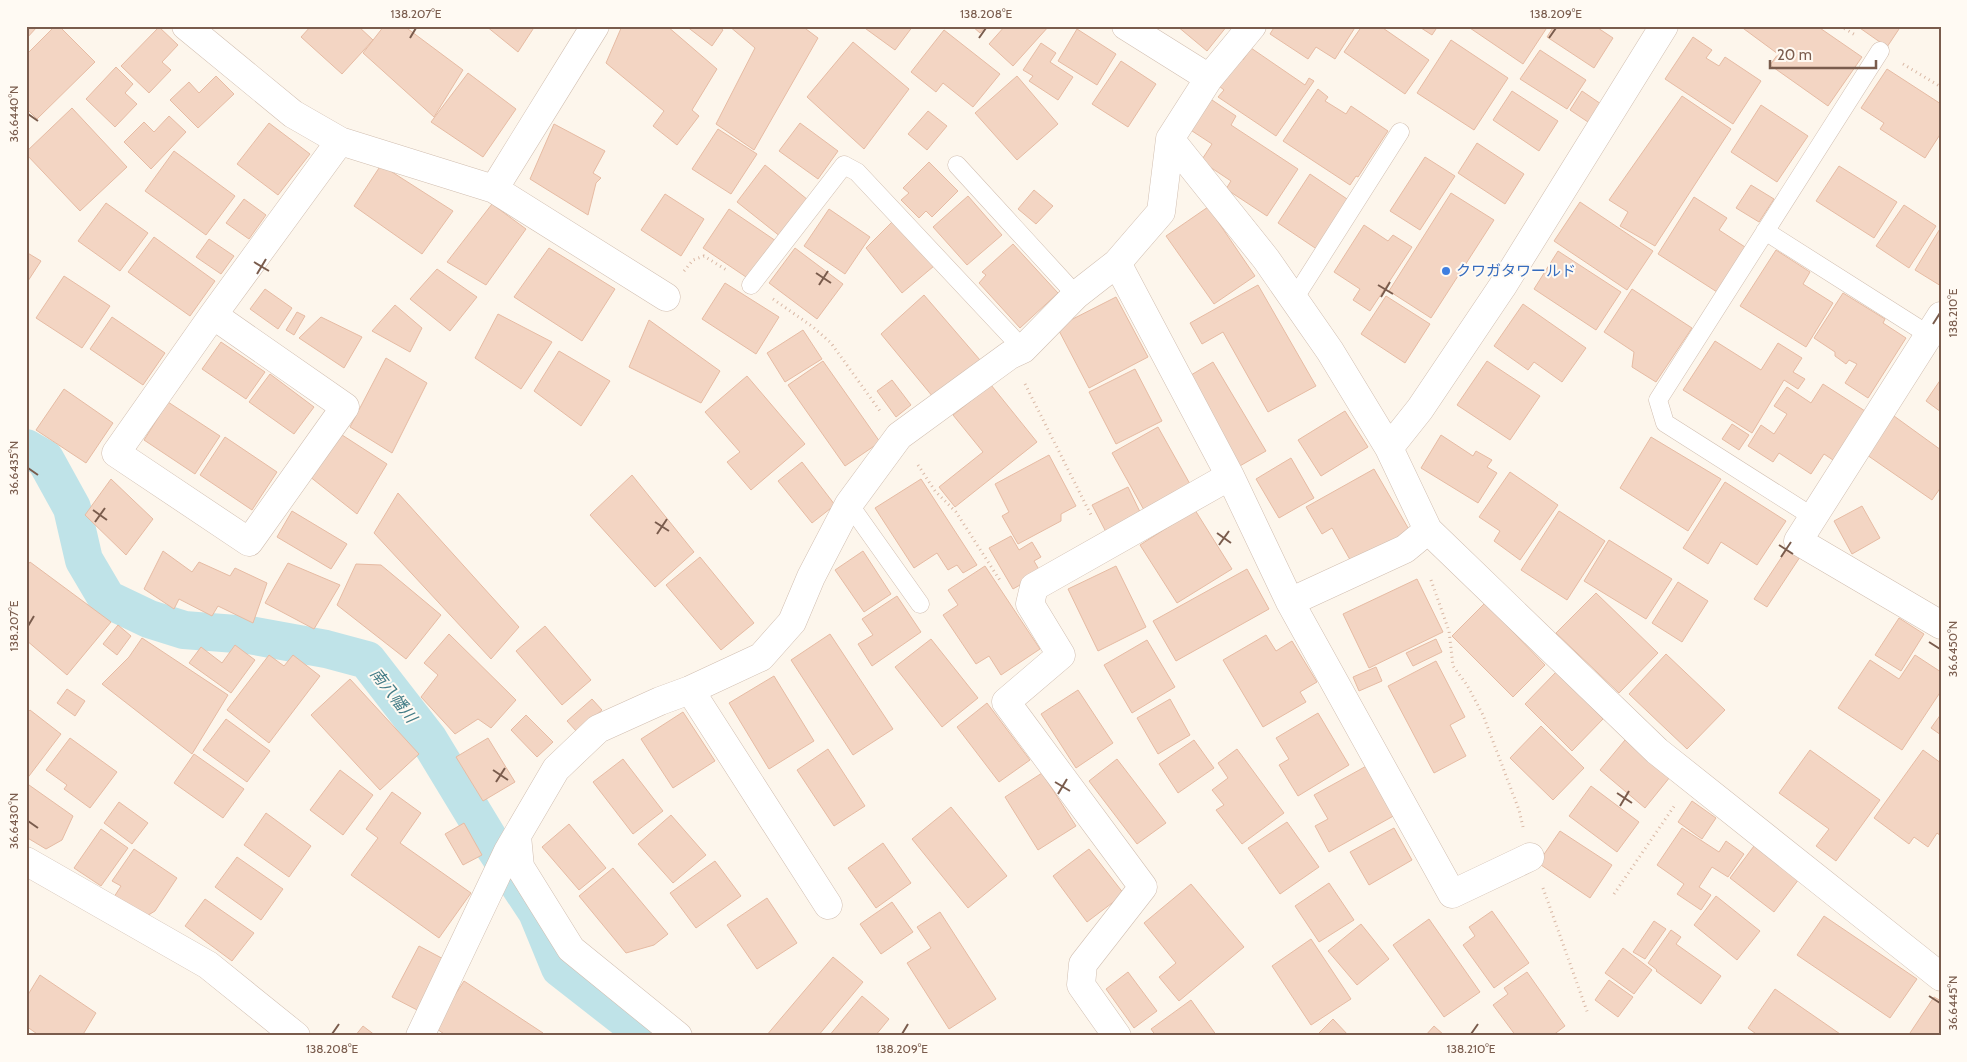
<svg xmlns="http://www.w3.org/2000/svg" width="1967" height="1062" viewBox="0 0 1967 1062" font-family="Cabin,'Noto Sans JP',sans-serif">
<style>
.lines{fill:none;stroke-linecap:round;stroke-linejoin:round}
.canal{stroke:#bfe3e8;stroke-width:38}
.building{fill:#f3d5c3;stroke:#e6bba3}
.lane-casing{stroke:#d1beb0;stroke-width:19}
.street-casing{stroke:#d1beb0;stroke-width:29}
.path{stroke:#d9b8a5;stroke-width:3;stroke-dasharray:1 4;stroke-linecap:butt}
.lane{stroke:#fff;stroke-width:18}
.street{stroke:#fff;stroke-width:28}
.ticks{fill:none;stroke:#7a5c4d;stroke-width:2}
.shop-dot{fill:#3f7fe0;stroke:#fffaf3;stroke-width:2}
.labels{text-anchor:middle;stroke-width:4;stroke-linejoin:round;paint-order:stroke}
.shop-label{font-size:15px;fill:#366cbe;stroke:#fffaf3;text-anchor:start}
.water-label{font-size:16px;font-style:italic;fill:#437c86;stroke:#fffaf3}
.neatline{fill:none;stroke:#7a5c4d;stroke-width:2}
.ticks-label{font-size:12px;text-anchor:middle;fill:#7a5c4d}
</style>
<rect width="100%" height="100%" fill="#fdf6ec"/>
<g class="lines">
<path class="canal" d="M26 448 45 459 72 508 84 560 107 599 149 619 184 630 249 635 326 649 367 660 429 740 492 844 537 912 560 968 647 1036"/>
</g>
<path class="building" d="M26 26 37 27 26 39Z
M55 26H59L95 62 37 119 26 108V55Z
M311 26H358L373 40 342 74 301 37Z
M384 26H404L463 70 434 117 363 53Z
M486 26H535L518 52Z
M667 26 717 69 692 110 699 116 677 145 653 126 664 111 606 63 622 26Z
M686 26H718L723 30 712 46Z
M729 26H802L818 38 754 150 716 124 755 48Z
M862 26H913L895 50Z
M972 26H986L980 33Z
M1005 26H1049L1013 66 989 44Z
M1177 26H1227L1207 51Z
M1275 26H1356L1335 59 1316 47 1308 59 1270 34Z
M1362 26H1380L1429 60 1405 94 1344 52Z
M1418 26H1438L1432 35Z
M1467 26H1548L1523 64Z
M1554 26H1595L1613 38 1594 68 1547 37Z
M1740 26H1817L1862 57 1828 106 1770 65 1778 54Z
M1857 26H1901L1887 47Z
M159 27 178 45 162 62 171 70 149 93 121 66Z
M1077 29 1116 54 1097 85 1058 61Z
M944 30 1000 74 973 107 943 83 936 92 911 72Z
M1693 37 1712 50 1706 58 1719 66 1725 57 1761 81 1733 124 1665 79Z
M1451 40 1508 78 1474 130 1417 93Z
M853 42 909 89 864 149 807 97Z
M1041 43 1056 53 1050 62 1073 77 1058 100 1029 81 1033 76 1023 70Z
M1251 48 1305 85 1309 78 1314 81 1276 136 1218 97 1224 90 1219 86 1239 57 1243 60Z
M1540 50 1586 80 1567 109 1520 79Z
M1121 61 1156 84 1128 127 1092 104Z
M116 67 133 84 125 93 137 104 115 127 86 99Z
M1887 69 1941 104V133L1925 158 1880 129 1884 123 1861 108Z
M468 73 516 109 483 157 431 122Z
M216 76 234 94 198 128 170 100 189 82 199 93Z
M1017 76 1058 124 1017 160 975 113Z
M1318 89 1328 97 1325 101 1346 114 1351 106 1388 131 1358 177 1356 176 1350 185 1283 141Z
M1512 91 1558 121 1539 151 1493 120Z
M1582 91 1604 106 1591 124 1570 110Z
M1206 96 1236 116 1231 125 1298 169 1267 216 1226 189 1231 181 1201 161 1212 144 1186 127Z
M1682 96 1731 129 1655 246 1620 226 1628 212 1609 200Z
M1761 105 1808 136 1777 182 1731 152Z
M72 108 127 167 80 211 26 154V152Z
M928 111 947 126 927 150 908 134Z
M169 116 186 132 151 169 124 142 144 122 154 132Z
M269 123 310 154 278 195 237 164Z
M800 123 838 151 818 179 779 151Z
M554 124 605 151 593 173 601 178 596 183 588 215 530 179Z
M718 129 757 154 731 194 692 169Z
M1477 143 1524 174 1505 204 1458 173Z
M174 151 235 196 206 235 145 191Z
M1425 157 1455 176 1420 230 1390 211Z
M929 162 958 191 932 217 926 211 919 218 901 200 909 193 903 188Z
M381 165 453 211 422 254 354 206Z
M765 165 808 200 781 237 737 202Z
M1839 166 1897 202 1874 238 1816 201Z
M1310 174 1350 201 1318 250 1278 223Z
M1751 185 1774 199 1759 222 1736 208Z
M1034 190 1053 206 1036 224 1018 209Z
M1451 193 1494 220 1431 318 1389 291Z
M665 194 704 219 681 256 641 230Z
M968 196 1002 235 967 265 933 227Z
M1694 197 1727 218 1719 230 1745 247 1717 292 1658 254Z
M244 199 266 215 249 239 226 223Z
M1580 202 1653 251 1627 290 1554 241Z
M106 203 148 233 120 271 78 241Z
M492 204 526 229 486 285 447 262Z
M1904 205 1936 226 1909 268 1876 246Z
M1208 207 1255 276 1214 304 1166 236Z
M729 209 776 241 749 279 703 248Z
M829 209 870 237 845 274 804 246Z
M893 221 934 266 902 293 866 248Z
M1364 225 1388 241 1393 235 1412 247 1370 311 1353 300 1360 289 1334 272Z
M1941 227V286L1915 270Z
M154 237 215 281 190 316 128 272Z
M209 239 234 256 221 274 196 257Z
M1013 244 1058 293 1020 328 979 283 986 275 982 272Z
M549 248 615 289 582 341 514 297Z
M795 248 843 284 817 319 769 283Z
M1776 250 1810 272 1803 284 1833 303 1806 347 1740 306Z
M1558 251 1621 292 1596 330 1534 289Z
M26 252 41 261 26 284Z
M437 269 477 297 450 331 410 299Z
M64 276 110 306 82 348 36 318Z
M725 283 779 317 756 354 702 319Z
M1258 285 1316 386 1268 412 1223 332 1202 344 1190 323Z
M265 289 292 308 278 329 250 309Z
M1632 289 1692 328 1656 382 1632 367 1634 352 1604 332Z
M1843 293 1885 319 1883 323 1906 338 1868 398 1845 383 1857 364 1849 360 1846 364 1835 356V352L1814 338Z
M924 295 980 360 933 397 881 334Z
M1386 296 1430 324 1405 363 1361 334Z
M1116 297 1148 357 1089 388 1057 327Z
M1523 304 1586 348 1562 382 1534 362 1528 370 1494 346Z
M395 305 422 328 410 352 372 331Z
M297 312 305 316 294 335 286 330Z
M498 314 552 342 521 389 475 358Z
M112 317 165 353 143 385 90 349Z
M321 317 362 337 344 368 299 338Z
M649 320 720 371 701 403 629 367Z
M803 330 822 359 785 382 767 353Z
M1715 341 1761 370 1778 343 1802 358 1793 372 1805 379 1798 389 1784 380 1752 433 1683 390Z
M221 342 265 372 246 399 202 369Z
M559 351 610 381 581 426 534 391Z
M386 358 427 383 392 453 350 427Z
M823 361 880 442 845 466 788 385Z
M1487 361 1540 396 1510 440 1457 405Z
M1213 362 1266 451 1238 467 1186 378Z
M1135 369 1162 421 1116 444 1089 392Z
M270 374 314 407 294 434 249 402Z
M747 376 805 444 751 490 727 462 740 452 705 412Z
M1941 379V412L1926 401Z
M892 380 911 405 896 417 877 391Z
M1823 384 1865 411 1833 460 1824 454 1811 474 1779 453 1773 462 1748 446 1761 425 1774 434 1787 414 1774 406 1787 387 1811 403Z
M991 385 1037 442 955 507 939 487 983 452 953 415Z
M64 389 113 423 86 463 36 430Z
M168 402 220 436 195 474 144 440Z
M1345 411 1368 447 1321 476 1298 440Z
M1894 416 1941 450V487L1932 500 1867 455Z
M1732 424 1749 435 1739 450 1722 439Z
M1158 427 1190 484 1144 510 1112 453Z
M339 433 387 464 357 514 309 476Z
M1441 435 1473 456 1476 451 1492 460 1487 467 1497 473 1478 503 1421 468Z
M225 437 277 472 252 510 200 475Z
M1651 437 1721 479 1688 531 1620 488Z
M1049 455 1076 506 1061 514V521L1018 544 1002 516 1009 512 995 484Z
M1291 458 1314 498 1279 518 1256 479Z
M802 462 835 505 812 523 778 481Z
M1374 469 1411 533 1353 565 1332 528 1322 534 1306 507Z
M1510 472 1558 505 1520 560 1494 541 1500 531 1479 517Z
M632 475 694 552 655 587 590 515Z
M111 479 153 519 126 555 85 515Z
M921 479 977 565 963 573 957 565 948 570 937 553 914 568 875 508Z
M1725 482 1786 521 1757 565 1721 542 1708 564 1683 548Z
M1128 487 1141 514 1106 532 1092 505Z
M398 493 519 627 491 659 374 533Z
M1862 506 1880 538 1852 554 1834 521Z
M1195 510 1232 569 1177 603 1140 545Z
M292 511 347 544 331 569 277 537Z
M1559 511 1605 541 1567 600 1521 570Z
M1011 536 1019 550 1032 542 1041 557 1034 561 1041 573 1013 589 989 548Z
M1609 540 1672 579 1646 619 1584 581Z
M1787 549 1800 557 1767 607 1754 599Z
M163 551 192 572 199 562 230 576 235 568 267 583 253 623 218 606 212 616 179 599 174 609 144 589Z
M863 551 891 594 864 612 835 570Z
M700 557 754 623 721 650 666 585Z
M30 562 111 622 67 675 26 640V567Z
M288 563 340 585 314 629 265 603Z
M356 564 381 565 441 615 406 659 337 605Z
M985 566 1040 649 1001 675 989 656 976 664 943 615 958 605 948 590Z
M1116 566 1146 627 1098 651 1068 589Z
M1247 569 1269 609 1176 661 1153 621Z
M1417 579 1443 632 1369 668 1343 614Z
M1678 582 1708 601 1682 642 1652 623Z
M1596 593 1658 653 1619 693 1556 633Z
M897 596 921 632 872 666 858 644 873 635 862 619Z
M1485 603 1545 665 1513 697 1452 636Z
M1899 618 1924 634 1901 671 1875 655Z
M118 625 131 636 117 655 103 644Z
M545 626 591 680 562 705 516 651Z
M449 634 516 700 491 728 478 719 455 734 421 697 438 675 424 663Z
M830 634 893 729 853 755 791 660Z
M1266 635 1276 651 1292 641 1317 682 1300 692 1306 702 1263 727 1223 660Z
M142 638 228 695 192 754 102 684 129 657Z
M931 639 978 698 942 727 895 667Z
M1436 639 1442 652 1413 666 1406 653Z
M1147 640 1175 687 1132 713 1104 665Z
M235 645 255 660 231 693 189 663 201 647 222 663Z
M1666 654 1725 710 1687 749 1629 694Z
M269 655 284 666 293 655 320 676 269 743 227 710Z
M1915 655 1941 672V691L1902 750 1838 708 1870 660 1899 679Z
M1436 661 1465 717 1450 725 1466 756 1434 773 1388 686Z
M1376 667 1382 681 1359 691 1353 677Z
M1556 672 1603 719 1572 751 1525 704Z
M774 676 814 741 769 769 729 703Z
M350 679 419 754 380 790 311 715Z
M67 689 85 701 75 716 57 703Z
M1078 690 1113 743 1076 768 1041 714Z
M592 699 602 710 577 732 567 721Z
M1170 699 1190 735 1158 754 1137 718Z
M987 703 1030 760 999 782 957 727Z
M30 710 61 734 26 780V714Z
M683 712 715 761 673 788 641 739Z
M1318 713 1349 765 1298 796 1279 765 1289 759 1276 738Z
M1941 714V735L1931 728Z
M526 715 553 742 537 757 511 730Z
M226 719 270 751 247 782 203 750Z
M1541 726 1584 768 1553 800 1510 758Z
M70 738 117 772 90 808 64 789 67 785 46 770Z
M488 738 515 782 483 801 456 757Z
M1194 740 1214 768 1178 793 1159 764Z
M1625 740 1670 777 1645 808 1600 770Z
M828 749 865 806 834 826 797 770Z
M1237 749 1284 813 1242 844 1216 810 1224 805 1212 790 1228 778 1218 763Z
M1810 750 1880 800 1836 861 1816 846 1829 829 1779 793Z
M1923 750 1941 763V836L1937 833 1928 847 1914 837 1909 844 1874 818Z
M194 754 244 789 223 818 174 783Z
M623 759 663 811 633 834 593 782Z
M1117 759 1166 823 1137 844 1089 781Z
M1370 764 1397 814 1329 852 1315 826 1328 819 1314 795Z
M340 770 373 795 343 835 310 810Z
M1042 773 1076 826 1038 850 1005 797Z
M29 785 73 816 62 840 46 849 26 837V788Z
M1591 786 1639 822 1617 852 1569 816Z
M392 792 421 813 400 843 471 893 439 938 351 875 378 838 366 829Z
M1692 801 1716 818 1702 839 1678 822Z
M119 802 148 823 132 844 104 823Z
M951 807 1007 876 968 908 912 839Z
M266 813 311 846 289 877 244 845Z
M671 815 706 855 673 883 638 844Z
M1287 822 1319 867 1280 894 1248 848Z
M464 823 482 855 463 865 445 834Z
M569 824 606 868 579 890 542 847Z
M1394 828 1412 860 1369 885 1350 852Z
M1682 828 1719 852 1726 841 1744 854 1728 877 1712 867 1699 887 1711 895 1701 910 1677 894 1684 884 1657 865Z
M101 829 128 848 101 886 74 868Z
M1560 831 1612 865 1590 898 1538 863Z
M883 843 911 883 876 908 848 868Z
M1754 846 1799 879 1774 912 1730 878Z
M134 849 177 878 155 911 145 917 114 897 121 886 112 881Z
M1089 849 1124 894 1087 922 1053 876Z
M237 857 283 889 261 920 215 887Z
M715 861 741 896 696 928 670 893Z
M613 868 668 934 654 945 626 953 579 896Z
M1329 883 1354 920 1319 942 1295 906Z
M1191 884 1244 947 1179 1001 1159 977 1176 963 1144 923Z
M1716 896 1760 931 1737 960 1694 925Z
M767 898 797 943 757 969 727 925Z
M205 899 254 933 232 961 185 926Z
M892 902 913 932 881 954 860 924Z
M1492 911 1529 963 1494 988 1463 945 1475 936 1469 927Z
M940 912 996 999 949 1029 907 963 931 948 917 927Z
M1824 916 1917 979 1890 1018 1797 955Z
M1429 919 1480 992 1444 1017 1393 945Z
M1654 921 1666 929 1645 959 1633 952Z
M1361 924 1389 959 1357 985 1328 951Z
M1671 930 1681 937 1676 944 1721 976 1701 1004 1656 971 1657 970 1648 963Z
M1311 939 1351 999 1311 1025 1272 966Z
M419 946 449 962 421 1012 392 997Z
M1623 948 1652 970 1634 994 1605 973Z
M833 957 863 982 818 1036H766Z
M1128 972 1157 1011 1134 1028 1106 989Z
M1527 972 1565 1026 1552 1036H1516L1493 1005 1508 994 1504 988Z
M40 975 96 1013 82 1036H40L26 1026V998Z
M1609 980 1633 997 1618 1017 1595 1000Z
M464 981 543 1033 541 1036H447L434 1027Z
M1775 989 1843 1036H1759L1748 1028Z
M862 996 889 1019 875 1036H829Z
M1934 997 1941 1001V1036H1908Z
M1191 1000 1217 1036H1156L1151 1029Z
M1333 1019 1349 1036H1316Z
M363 1026 376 1036H355Z
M1434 1026 1445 1036H1425Z"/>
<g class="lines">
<g class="lane-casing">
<path id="lane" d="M957 165 1076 295
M1765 231 1929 335
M751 285 844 165 857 172 1023 349
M1294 299 1400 132
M849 504 920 604
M1813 517 1665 423 1658 400 1880 51"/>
</g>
<g class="street-casing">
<path id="street" d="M186 26 293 114 340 141 494 189 595 26
M1126 26 1209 78
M1664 26 1502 287 1420 409 1389 448 1428 530 1657 751 1941 977
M1170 139 1266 259 1330 351 1389 448
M494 189 666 297
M1117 263 1230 476 1290 602 1405 549 1428 530
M213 315 345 407 249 542 116 453 213 315 340 141
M1941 316 1798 541 1941 625
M1290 602 1452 894 1530 857
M690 690 828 905
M517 836 520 867 571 949 678 1036
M26 861 208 965 296 1036
M420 1036 508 851 556 769 598 729 660 701 690 690 761 657 792 622 811 577 849 504 899 436 1010 355 1023 349 1076 295 1117 263 1161 212 1170 139 1209 78 1252 26
M1117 1036 1081 985 1083 964 1143 887 1006 702 1061 655 1030 604 1034 587 1230 476"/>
</g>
<path class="path" d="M1840 26 1857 36
M1903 64 1941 87
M684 271 693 260 704 256 728 271
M773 299 813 327 831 343 880 411
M1025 384 1092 517
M918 465 935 491 956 512 1001 582
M1431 580 1449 631 1453 666 1467 685 1483 715 1519 810 1523 827
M1543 888 1588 1014
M1614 894 1675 805"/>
<use href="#lane" class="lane"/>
<use href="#street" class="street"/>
</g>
<path class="ticks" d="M410 38 416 28M979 38 986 28M1549 38 1556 28M28 114 38 121M254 262 269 271M816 273 831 283M257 274 266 259M819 285 828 271M1378 285 1393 294M1381 297 1390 282M1933 324 1940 313M28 468 38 475M93 510 107 520M95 522 105 508M655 522 669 531M1217 533 1231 543M657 534 667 519M1219 545 1229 531M1779 545 1793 554M1781 557 1791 542M28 626 34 616M1929 642 1940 649M493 770 508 780M496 782 505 768M1055 782 1070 791M1617 793 1632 803M1058 794 1067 779M1620 806 1629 791M28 821 38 828M1929 996 1940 1003M332 1034 339 1024M902 1034 908 1024M1471 1034 1478 1024"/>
<circle class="shop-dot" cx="1446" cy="271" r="5"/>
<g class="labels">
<g class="shop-label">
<text x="1456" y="276">クワガタワールド</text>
</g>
<g class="water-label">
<text transform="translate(394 695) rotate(52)" y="6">南八幡川</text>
</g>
</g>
<rect width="1967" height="1062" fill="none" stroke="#fffaf3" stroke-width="55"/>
<path d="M1770 60v8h106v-8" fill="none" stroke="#7a5c4d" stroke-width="2.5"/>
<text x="1777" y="60" font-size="15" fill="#7a5c4d" stroke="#fffaf3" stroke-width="4" paint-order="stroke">20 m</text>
<rect x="28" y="28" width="1912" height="1006" class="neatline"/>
<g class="ticks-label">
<text x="416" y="18">138.207°E</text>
<text x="986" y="18">138.208°E</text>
<text x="1556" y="18">138.209°E</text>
<text transform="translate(14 114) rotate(-90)" y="4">36.6440°N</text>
<text transform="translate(1953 313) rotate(-90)" y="4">138.210°E</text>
<text transform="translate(14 468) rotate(-90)" y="4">36.6435°N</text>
<text transform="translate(14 626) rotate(-90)" y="4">138.207°E</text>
<text transform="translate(1953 649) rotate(-90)" y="4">36.6450°N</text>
<text transform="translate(14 821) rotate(-90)" y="4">36.6430°N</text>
<text transform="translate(1953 1003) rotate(-90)" y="4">36.6445°N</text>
<text x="332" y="1053">138.208°E</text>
<text x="902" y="1053">138.209°E</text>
<text x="1471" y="1053">138.210°E</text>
</g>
</svg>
